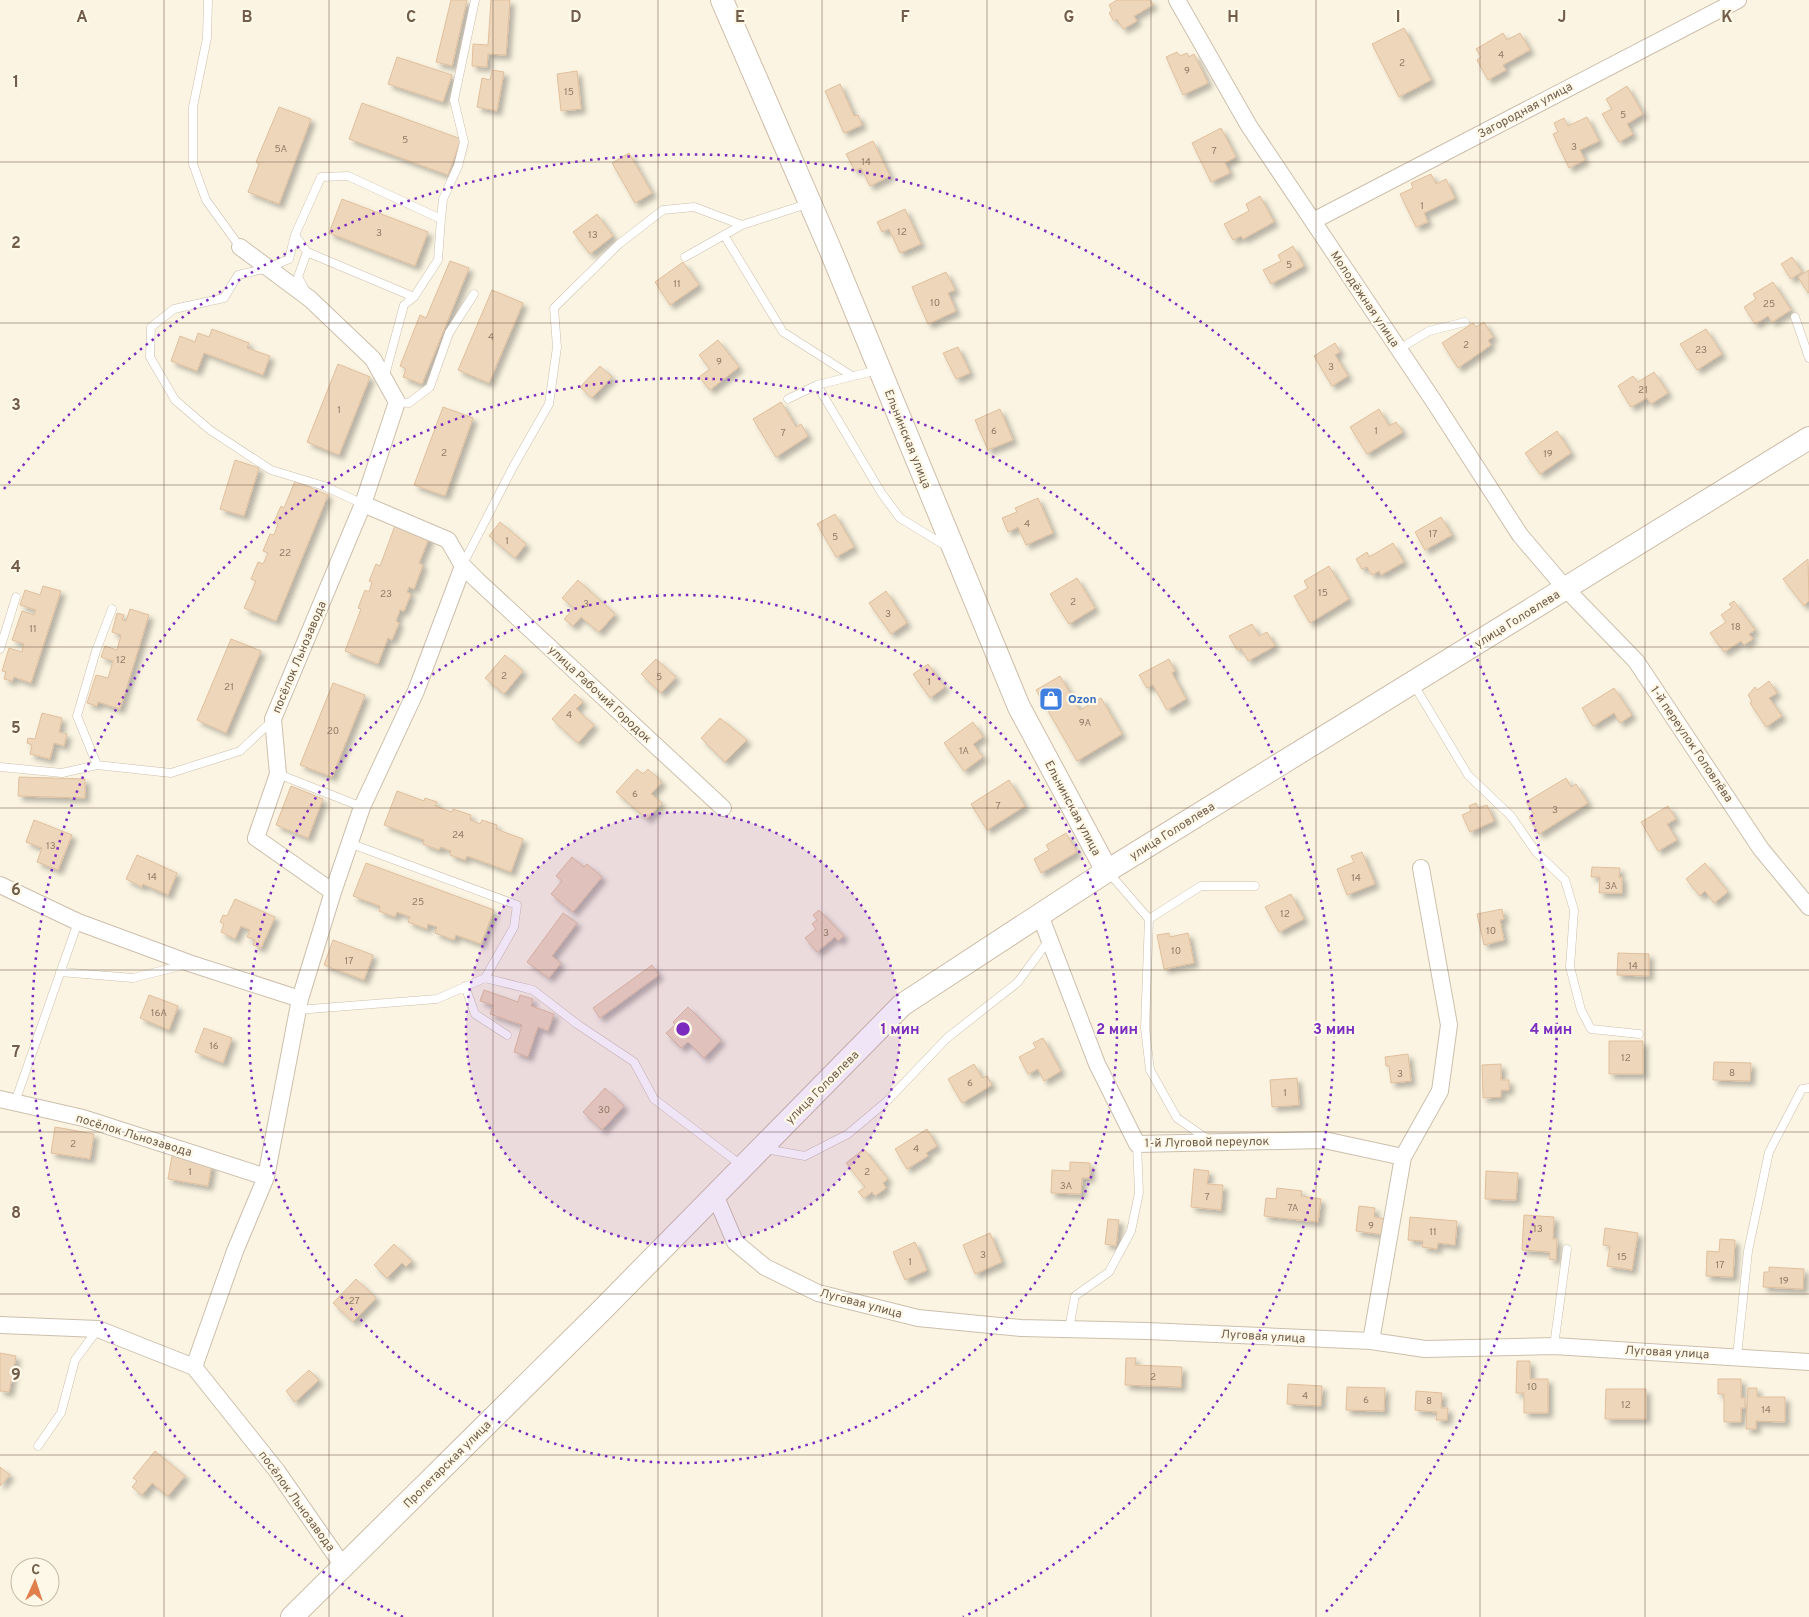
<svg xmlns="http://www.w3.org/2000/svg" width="1809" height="1617" viewBox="0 0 1809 1617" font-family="Overpass,sans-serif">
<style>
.building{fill:#eed6bb;stroke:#e0bf9c;filter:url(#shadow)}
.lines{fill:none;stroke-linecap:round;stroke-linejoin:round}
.lane-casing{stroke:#cdbfac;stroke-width:9}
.street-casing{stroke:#cdbfac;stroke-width:18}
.secondary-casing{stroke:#cebda8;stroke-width:24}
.lane{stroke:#fff;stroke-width:8}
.street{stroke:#fff;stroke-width:16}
.secondary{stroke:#fff;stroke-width:22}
.grid{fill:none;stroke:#715d4a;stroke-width:1;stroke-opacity:0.55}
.ring{fill:none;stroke:#7b2cbf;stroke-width:2.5;stroke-dasharray:2.5 5}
.labels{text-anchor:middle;stroke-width:4.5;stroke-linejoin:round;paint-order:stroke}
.number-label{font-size:10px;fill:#907b66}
.street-label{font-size:12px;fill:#715d4a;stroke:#fef8e8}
.shop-label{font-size:12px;font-weight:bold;fill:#366cbe;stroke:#fef8e8;text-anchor:start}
.grid-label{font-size:16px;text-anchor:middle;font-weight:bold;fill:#715d4a;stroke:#fef8e8;stroke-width:4.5;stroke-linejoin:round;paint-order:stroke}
.centre{fill:#7b2cbf;stroke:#fef8e8;stroke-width:2.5}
.ring-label{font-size:15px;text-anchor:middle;font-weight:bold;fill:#7b2cbf;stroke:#fef8e8;stroke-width:4.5;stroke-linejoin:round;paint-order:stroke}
</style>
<defs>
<filter id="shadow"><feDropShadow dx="4.5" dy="4.5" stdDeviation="2.5" flood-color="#0004"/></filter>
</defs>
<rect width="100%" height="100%" fill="#fbf4e2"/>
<path class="building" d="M451 0H467L452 66 436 62Z
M491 0H510L506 55 488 54 487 67 472 66 473 44 488 45Z
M1117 0H1150L1153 5 1134 16 1137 21 1123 29 1117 19 1114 21 1109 13 1112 11 1109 5Z
M1404 28 1431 80 1399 97 1372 44Z
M1503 33 1507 40 1520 33 1530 50 1503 65 1506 70 1488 80 1477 60 1481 57 1476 49Z
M1177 52 1180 56 1187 53 1189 57 1194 54 1208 83 1183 95 1166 57Z
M397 57 452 75 443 102 388 84Z
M492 70 504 72 497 111 477 107 482 78 490 80Z
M577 71 581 109 561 111 557 74Z
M840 84 854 116 858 115 862 125 844 133 825 91Z
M1627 86 1643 114 1627 124 1633 134 1619 142 1602 114 1612 109 1606 99Z
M362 103 461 139 448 175 349 139Z
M279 107 311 119 279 204 248 192 259 164 256 162Z
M1587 117 1599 141 1580 150 1585 160 1569 168 1553 134 1558 132 1554 123 1564 118 1568 126Z
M1221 128 1236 157 1225 163 1230 173 1211 182 1192 143Z
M873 141 890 176 870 186 861 168 855 171 846 154Z
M629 153 652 193 635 203 612 163Z
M1431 174 1436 184 1446 179 1455 198 1424 213 1428 222 1416 227 1400 194 1413 188 1411 183Z
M1260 196 1274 222 1243 239 1241 236 1233 240 1224 224 1249 211 1246 204Z
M342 199 428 232 415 266 329 233Z
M905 209 921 244 900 253 889 229 882 232 877 222Z
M597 214 613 236 590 254 573 232Z
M1293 246 1304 266 1271 284 1263 270 1281 261 1278 255Z
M1792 257 1802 272 1791 279 1781 264Z
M450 261 469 268 422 384 403 377 406 369 400 366 420 315 426 318Z
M683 262 699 285 670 305 655 282Z
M1809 270V292L1808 293 1798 277Z
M946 272 955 290 948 293 956 311 928 324 912 287Z
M1773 282 1791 310 1772 322 1768 316 1755 324 1744 307 1756 299 1753 294Z
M492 290 523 303 489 383 458 370Z
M1484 322 1493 337 1488 340 1491 345 1458 368 1442 343 1473 323 1476 327Z
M212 329 249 343 247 348 270 356 263 375 204 353 197 371 171 361 180 336 195 342 198 333 209 337Z
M1706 329 1722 354 1697 370 1680 344Z
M718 340 739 367 710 390 699 377 710 369 699 355Z
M1335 343 1340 352 1335 355 1348 376 1332 386 1314 356Z
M958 347 970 373 956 379 943 353Z
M338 364 370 377 339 455 307 442Z
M600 366 612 377 592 398 580 387Z
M1654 372 1668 393 1651 404 1647 398 1631 407 1618 386 1633 376 1638 382Z
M781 402 796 427 801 424 808 436 776 457 753 419Z
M443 407 473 418 445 496 414 485Z
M1000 409 1013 440 988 450 975 420Z
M1379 409 1389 426 1396 422 1403 432 1367 454 1350 427Z
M1557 431 1571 453 1540 474 1525 453Z
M235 460 259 468 244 516 220 509Z
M295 481 328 495 276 621 244 608 256 581 251 579 258 562 263 564 268 553 263 551 270 534 274 535 278 524 274 522 281 506 284 508Z
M1038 498 1053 533 1026 545 1018 527 1008 532 1002 518 1017 512 1015 508Z
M835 514 854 547 836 557 817 524Z
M1441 517 1452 535 1425 550 1415 532Z
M500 522 526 544 515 558 489 536Z
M396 523 430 536 419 563 423 565 414 589 409 587 407 592 411 594 404 611 400 610 396 621 399 623 392 640 388 638 378 664 345 651 361 609 358 608 365 590 369 592 372 582 369 581 376 564 380 566Z
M1393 543 1404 562 1381 575 1379 571 1372 575 1367 567 1362 569 1356 559 1367 552 1369 557Z
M1808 559 1809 601 1804 606 1783 579Z
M1329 566 1349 599 1310 623 1294 596 1308 588 1304 581Z
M1077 578 1095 608 1069 624 1050 594Z
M578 580 615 614 599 632 581 617 573 626 564 619 574 608 562 598Z
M43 586 61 591 31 683 14 677 12 681 4 679 6 672 2 671 9 648 22 652 24 644 12 640 22 611 34 615 36 610 20 605 25 590 40 595Z
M886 591 907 623 891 634 869 603Z
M1734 601 1755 630 1749 634 1753 639 1744 645 1741 641 1724 652 1710 633 1726 622 1721 615 1732 607 1729 604Z
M130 609 149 615 120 709 98 702 97 706 87 703 96 675 108 678 113 661 101 657 105 646 117 650 121 635 112 632 117 613 124 615 122 620 126 621Z
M1252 624 1259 636 1267 632 1275 646 1248 661 1241 648 1237 650 1229 636Z
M231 639 261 651 226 733 197 720Z
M505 655 523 671 504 694 485 678Z
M656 659 676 677 661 693 641 674Z
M1169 659 1175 671 1172 673 1186 699 1167 710 1153 685 1147 688 1139 675Z
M928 664 945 687 930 698 913 674Z
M1060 676 1080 710 1101 698 1122 734 1077 761 1036 690Z
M1769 681 1777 693 1769 698 1782 716 1766 727 1750 703 1752 701 1748 695 1755 687 1757 690Z
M333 683 365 695 332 777 300 765Z
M1614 688 1632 715 1620 723 1614 713 1593 726 1582 708Z
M575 694 583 702 576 709 594 725 578 743 552 719Z
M42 713 62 718 59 732 67 734 64 746 54 743 50 759 30 754 32 745 27 743 28 738 35 739Z
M720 718 747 740 725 762 701 738Z
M973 722 983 737 973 744 983 757 964 771 944 743Z
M637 769 643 774 648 769 662 782 651 794 662 803 647 819 616 792Z
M19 777 85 779V798L18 796Z
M1566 778 1571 787 1576 784 1588 803 1539 834 1529 817 1534 814 1526 802Z
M1009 780 1025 806 987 830 971 804Z
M291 786 323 799 308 838 276 825Z
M397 791 424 801 425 798 437 802 435 806 452 812 453 809 471 815 470 820 480 824 482 820 497 825 496 829 523 839 511 872 467 856 465 860 450 855 451 851 441 847 439 850 423 844 424 840 384 825Z
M1476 803 1478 808 1487 805 1494 821 1470 832 1462 815 1471 811 1469 806Z
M1668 806 1676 819 1667 824 1677 840 1658 851 1641 822Z
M34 820 72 835 58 870 37 862 42 848 26 842Z
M1066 833 1077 852 1041 873 1034 859 1049 850 1046 845Z
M1362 852 1375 884 1347 895 1337 869 1354 862 1351 856Z
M137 855 177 873 168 895 143 884 142 887 126 879Z
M572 857 584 867 587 864 602 877 573 912 551 894 562 881 556 876Z
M366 863 494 910 481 944 456 935 454 940 435 933 437 927 428 924 427 929 408 922 410 917 397 912 395 917 379 911 380 906 353 896Z
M1705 863 1728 892 1714 903 1705 891 1700 896 1686 879Z
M1592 867 1620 868 1619 878 1622 877V893H1599L1600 877H1591Z
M1291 894 1304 919 1279 932 1265 907Z
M235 899 275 917 261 948 253 945 255 940 247 937 250 930 241 926 235 939 221 932 224 924 220 922 223 915 227 916Z
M1502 909 1504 919 1500 920 1504 940 1484 945 1477 914Z
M819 910 844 936 838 941 835 937 817 952 805 938 816 929 812 924 817 920 813 915Z
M563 913 577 923 552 956 561 963 549 978 527 962Z
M1169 933 1170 937 1188 933 1194 963 1164 969 1157 935Z
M333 940 373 955 364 980 324 965Z
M1618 953 1649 954V976L1617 975Z
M652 965 659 975 600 1018 593 1008Z
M484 990 518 1002 520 995 533 999 531 1006 554 1014 548 1031 538 1027 528 1057 514 1052 522 1025 490 1014 493 1005 480 1001Z
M149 995 178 1006 169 1030 140 1018Z
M688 1007 721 1040 704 1058 688 1042 681 1048 666 1033 675 1025 673 1022Z
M204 1028 232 1038 223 1063 195 1052Z
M1043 1038 1061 1071 1044 1081 1038 1069 1028 1074 1019 1057 1036 1048 1033 1043Z
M1609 1041H1643V1074H1609Z
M1408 1054 1411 1081 1391 1083 1389 1066H1386L1385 1057Z
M1714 1062 1751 1063 1750 1081 1713 1080Z
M974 1064 982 1078 987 1076 992 1085 962 1103 948 1079Z
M1501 1064V1080H1509V1090H1501V1097L1483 1098 1482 1065Z
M1297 1078 1299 1105 1272 1107 1270 1080Z
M605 1088 624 1106 602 1130 583 1112Z
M55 1127 94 1134 90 1159 51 1153Z
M927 1129 937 1146 926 1153 928 1156 907 1169 895 1149Z
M864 1149 888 1179 883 1183 886 1188 875 1196 872 1192 864 1198 858 1192 865 1187 846 1163Z
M172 1156 212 1164 208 1186 168 1179Z
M1070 1162 1090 1163V1178H1082L1081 1194 1051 1193 1052 1170 1070 1171Z
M1194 1169 1209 1171 1207 1184 1223 1185 1221 1210 1191 1207Z
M1486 1171 1518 1173 1516 1200 1485 1199Z
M1277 1188 1302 1191 1301 1196 1321 1199 1318 1222 1264 1216 1266 1198 1276 1199Z
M1359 1206 1375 1208 1374 1217 1387 1219 1385 1235 1356 1231Z
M1524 1215 1554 1217 1553 1239H1557L1556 1260 1549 1259 1550 1252 1522 1250Z
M1410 1217 1457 1221 1455 1245 1438 1243 1437 1249 1422 1247 1423 1241 1408 1240Z
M1108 1219 1119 1220 1116 1246 1105 1244Z
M1605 1228 1638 1233 1632 1270 1607 1266 1610 1246 1603 1245Z
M990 1233 1002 1262 975 1274 963 1245Z
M1720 1239 1735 1240 1733 1277 1706 1276 1707 1251 1719 1252Z
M915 1242 927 1270 905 1280 893 1252Z
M394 1244 412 1261 406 1267 402 1263 387 1278 374 1265Z
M1769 1267 1804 1269 1803 1289 1763 1287 1764 1272H1769Z
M356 1279 376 1298 353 1322 333 1303Z
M0 1353 16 1356 9 1392 0 1391Z
M1126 1358H1136L1135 1365 1182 1367 1181 1387 1125 1385Z
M1517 1361H1530V1379H1548V1413H1524V1393H1516Z
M309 1370 319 1380 295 1402 286 1391Z
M1718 1379H1741V1398H1745V1408H1741V1422H1724V1394H1718Z
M1288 1384 1322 1386 1321 1406 1287 1404Z
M1347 1387 1385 1388 1384 1411 1346 1410Z
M1748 1388H1757V1397H1785V1422L1756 1421V1429H1746Z
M1606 1389H1646V1419H1605Z
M1416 1391 1442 1393 1441 1408H1448L1447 1420H1436L1437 1412 1415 1410Z
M155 1451 185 1476 168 1496 152 1483 142 1495 132 1487 137 1481 133 1478Z
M0 1467 10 1475 0 1486Z"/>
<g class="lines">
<g class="lane-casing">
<path id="lane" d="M208 0 207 38 193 107V164L206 200 240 247
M441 219 443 199 458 166 464 142 454 100 475 0
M295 235 307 252 414 297 438 260 441 219 348 176 321 177 295 235 289 259 268 268 238 275 224 298 174 309 151 327 150 357 175 400 210 430 271 470 324 486 363 504
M724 235 783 332 852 376
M685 257 742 225
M305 290 298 277 307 252
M1795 317 1809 358
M1399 349 1429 331 1465 322
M385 375 404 305 414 297
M817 385 882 494 900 518 946 546
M788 399 817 385 878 370
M397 402 409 403 430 387 449 333 474 294
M463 564 513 467 549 404 557 347 554 308 619 244 663 210 694 207 742 225 807 204
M0 649 16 597
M1414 685 1468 775 1511 816 1536 852 1565 880 1574 910 1570 967 1581 1010 1591 1029 1639 1034
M97 765 77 716 96 651 112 609
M0 767 62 773 97 765 171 773 240 751 272 721
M278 774 362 807
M1109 873 1149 919
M60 972 133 978 184 965
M485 978 533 990 577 1024 634 1062 654 1099 741 1165
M465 986 475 1014 507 1035
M297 1010 437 999 485 978 514 927 517 905 349 843
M15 1102 78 922
M1210 1141 1177 1118 1150 1070 1145 1028 1149 919 1201 886H1255
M765 1149 805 1156 848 1134 886 1102 947 1038 1017 983 1049 940
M1069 1329 1075 1296 1109 1272 1131 1231 1139 1193 1137 1144
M1554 1346 1567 1249
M1737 1356 1748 1251 1769 1152 1802 1089 1809 1088
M38 1446 61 1413 75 1360 98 1329"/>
</g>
<g class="street-casing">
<path id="street" d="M1177 0 1249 126 1433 400 1520 535 1566 589 1636 661 1761 849 1809 907
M1313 221 1738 0
M240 247 310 299 373 359 397 402 363 504 448 540 463 566 477 580 723 808
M0 885 78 922 189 963 300 999
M333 892 256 838 278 774 273 719 363 504
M1040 915 1097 1064 1137 1144 1324 1140 1403 1157
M0 1099 83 1118 266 1177
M715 1195 735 1242 765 1267 818 1293 918 1318 1021 1328 1147 1331 1371 1341 1425 1349 1554 1346 1809 1362
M0 1325 98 1329 194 1367
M1371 1341 1403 1157 1440 1091 1449 1025 1421 868
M343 1566 277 1471 194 1367 235 1251 266 1177 300 999 333 892 362 807 416 691 463 566"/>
</g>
<g class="secondary-casing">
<path id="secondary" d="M722 0 830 249 1019 707 1107 871
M292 1617 602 1310 902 1005 1107 871 1809 438"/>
</g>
<use href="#lane" class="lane"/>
<use href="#street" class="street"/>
<use href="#secondary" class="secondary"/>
</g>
<path class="grid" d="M164 0V1617M329 0V1617M493 0V1617M658 0V1617M822 0V1617M987 0V1617M1151 0V1617M1316 0V1617M1480 0V1617M1645 0V1617M0 162H1809M0 323H1809M0 485H1809M0 647H1809M0 808H1809M0 970H1809M0 1132H1809M0 1294H1809M0 1455H1809"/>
<circle cx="683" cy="1029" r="217" fill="#7b2cbf" fill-opacity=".12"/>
<g class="ring">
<circle cx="683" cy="1029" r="217"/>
<circle cx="683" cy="1029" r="434"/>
<path d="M403 1617A651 651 0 1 1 963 1617"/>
<path d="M4 489A868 868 0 1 1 1323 1615"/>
</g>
<defs>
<g id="shop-square" transform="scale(1.25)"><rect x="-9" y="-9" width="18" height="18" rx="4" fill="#3f7fe0" stroke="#fef8e8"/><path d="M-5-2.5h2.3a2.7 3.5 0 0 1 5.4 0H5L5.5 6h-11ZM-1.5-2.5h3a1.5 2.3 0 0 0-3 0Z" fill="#fff"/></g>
</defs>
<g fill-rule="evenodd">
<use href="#shop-square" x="1051" y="699"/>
</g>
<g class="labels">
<g class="number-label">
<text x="1501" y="58">4</text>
<text x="1402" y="66">2</text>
<text x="1187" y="74">9</text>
<text x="569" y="95">15</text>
<text x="1623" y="118">5</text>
<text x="405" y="143">5</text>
<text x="1574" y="150">3</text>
<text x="281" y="152">5А</text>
<text x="1214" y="154">7</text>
<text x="866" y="165">14</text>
<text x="1422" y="209">1</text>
<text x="902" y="235">12</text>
<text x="379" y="236">3</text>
<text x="593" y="238">13</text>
<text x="1289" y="268">5</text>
<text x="677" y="287">11</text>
<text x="935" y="306">10</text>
<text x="1769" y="307">25</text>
<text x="491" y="340">4</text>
<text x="1466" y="348">2</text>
<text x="1701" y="353">23</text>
<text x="719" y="365">9</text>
<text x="1331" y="370">3</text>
<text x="1643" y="393">21</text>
<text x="339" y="413">1</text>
<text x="994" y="434">6</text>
<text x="1376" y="434">1</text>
<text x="783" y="436">7</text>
<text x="444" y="456">2</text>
<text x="1548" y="457">19</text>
<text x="1027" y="527">4</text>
<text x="1433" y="537">17</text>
<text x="835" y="540">5</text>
<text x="507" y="544">1</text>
<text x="285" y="556">22</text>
<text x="1323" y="596">15</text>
<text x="386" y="597">23</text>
<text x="1073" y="605">2</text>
<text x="586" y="607">3</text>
<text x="888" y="617">3</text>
<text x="1736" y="630">18</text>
<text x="33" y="632">11</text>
<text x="121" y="663">12</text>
<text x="504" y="679">2</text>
<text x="659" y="680">5</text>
<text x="929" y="685">1</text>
<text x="229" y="690">21</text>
<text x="569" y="718">4</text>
<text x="1085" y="726">9А</text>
<text x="333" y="734">20</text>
<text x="964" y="754">1А</text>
<text x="635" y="797">6</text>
<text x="998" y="809">7</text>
<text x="1555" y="813">3</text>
<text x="458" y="838">24</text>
<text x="51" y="849">13</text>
<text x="152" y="880">14</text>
<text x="1356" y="881">14</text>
<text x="1611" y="889">3А</text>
<text x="418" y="905">25</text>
<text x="1285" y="917">12</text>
<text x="1491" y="934">10</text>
<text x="826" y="936">3</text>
<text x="1176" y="954">10</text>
<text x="349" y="964">17</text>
<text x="1633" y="969">14</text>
<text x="159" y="1016">16А</text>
<text x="214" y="1049">16</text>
<text x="1626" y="1061">12</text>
<text x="1732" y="1076">8</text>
<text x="1400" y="1077">3</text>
<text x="970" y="1086">6</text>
<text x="1285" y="1096">1</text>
<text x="604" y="1113">30</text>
<text x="73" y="1147">2</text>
<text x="916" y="1152">4</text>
<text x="190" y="1175">1</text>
<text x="867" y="1175">2</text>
<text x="1066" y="1189">3А</text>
<text x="1207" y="1200">7</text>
<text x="1293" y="1211">7А</text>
<text x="1371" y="1229">9</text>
<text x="1538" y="1232">13</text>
<text x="1433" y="1235">11</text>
<text x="983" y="1258">3</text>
<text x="1622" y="1260">15</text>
<text x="910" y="1265">1</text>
<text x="1720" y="1268">17</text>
<text x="1784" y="1284">19</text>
<text x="354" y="1304">27</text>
<text x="1153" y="1380">2</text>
<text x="1532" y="1390">10</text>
<text x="1305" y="1399">4</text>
<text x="1366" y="1403">6</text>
<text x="1429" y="1404">8</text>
<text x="1626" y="1408">12</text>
<text x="1766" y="1413">14</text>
</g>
<g class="street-label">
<text transform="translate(1525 110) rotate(-28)" y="4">Загородная улица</text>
<text transform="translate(1365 299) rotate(56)" y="4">Молодёжная улица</text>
<text transform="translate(908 439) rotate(68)" y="4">Ельнинская улица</text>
<text transform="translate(1517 619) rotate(-32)" y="4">улица Головлева</text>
<text transform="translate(299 657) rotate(-67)" y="4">посёлок Льнозавода</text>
<text transform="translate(600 694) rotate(43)" y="4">улица Рабочий Городок</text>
<text transform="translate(1692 744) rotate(56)" y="4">1-й переулок Головлёва</text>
<text transform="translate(1073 808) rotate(62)" y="4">Ельнинская улица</text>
<text transform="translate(1172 831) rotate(-32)" y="4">улица Головлева</text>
<text transform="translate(822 1087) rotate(-45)" y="4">улица Головлева</text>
<text transform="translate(134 1135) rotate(17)" y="4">посёлок Льнозавода</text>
<text transform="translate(1207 1142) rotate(-1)" y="4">1-й Луговой переулок</text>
<text transform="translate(861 1303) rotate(15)" y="4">Луговая улица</text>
<text transform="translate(1263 1336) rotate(3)" y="4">Луговая улица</text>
<text transform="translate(1667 1352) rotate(3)" y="4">Луговая улица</text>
<text transform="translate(447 1464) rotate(-45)" y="4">Пролетарская улица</text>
<text transform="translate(297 1501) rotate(54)" y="4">посёлок Льнозавода</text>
</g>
<g class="shop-label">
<text x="1068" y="703">Ozon</text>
</g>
</g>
<g class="grid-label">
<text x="82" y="22">A</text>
<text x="247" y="22">B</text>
<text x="411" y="22">C</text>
<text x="576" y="22">D</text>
<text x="740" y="22">E</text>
<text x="905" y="22">F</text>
<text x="1069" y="22">G</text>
<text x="1233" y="22">H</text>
<text x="1398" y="22">I</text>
<text x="1562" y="22">J</text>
<text x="1727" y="22">K</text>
<text x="16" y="87">1</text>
<text x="16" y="248">2</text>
<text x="16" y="410">3</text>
<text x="16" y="572">4</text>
<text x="16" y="733">5</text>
<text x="16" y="895">6</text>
<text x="16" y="1057">7</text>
<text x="16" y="1218">8</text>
<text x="16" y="1380">9</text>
</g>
<circle cx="683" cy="1029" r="8" class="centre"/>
<g class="ring-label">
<text x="900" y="1034">1 мин</text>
<text x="1117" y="1034">2 мин</text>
<text x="1334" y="1034">3 мин</text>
<text x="1551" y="1034">4 мин</text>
</g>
<g transform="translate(35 1582) rotate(3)"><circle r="24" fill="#fef8e8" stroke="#c6baa9"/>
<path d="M0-4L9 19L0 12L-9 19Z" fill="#df804d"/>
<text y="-8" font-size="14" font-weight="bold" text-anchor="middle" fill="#715d4a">С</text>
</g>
</svg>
